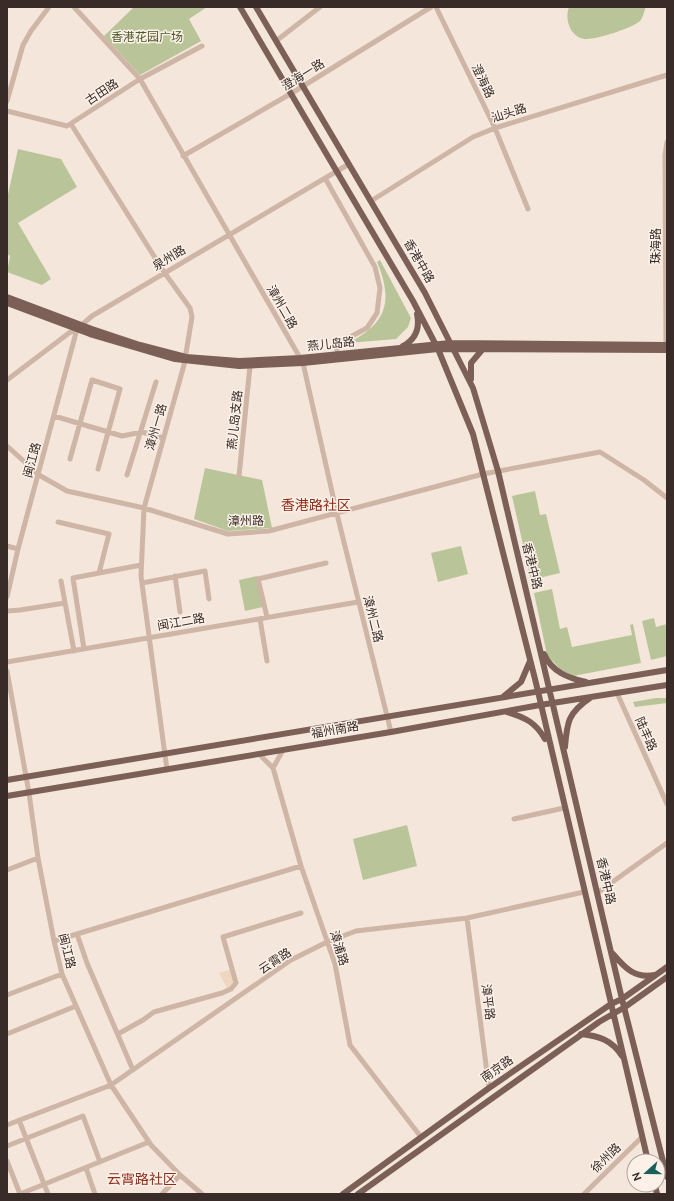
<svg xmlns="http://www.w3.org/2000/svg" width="674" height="1201" viewBox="0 0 674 1201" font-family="Ubuntu,'Noto Sans SC',sans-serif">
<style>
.green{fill:#b9c599}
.plaza{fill:#eed6c0}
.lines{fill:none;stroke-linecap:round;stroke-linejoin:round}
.minor{stroke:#ceb5a5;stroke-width:5}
.major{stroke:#7c6057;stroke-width:6}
.labels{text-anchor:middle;stroke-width:3;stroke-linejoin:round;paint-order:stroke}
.park-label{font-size:12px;fill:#4b5928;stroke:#fbf1e8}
.street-label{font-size:12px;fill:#392b27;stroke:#fbf1e8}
.quarter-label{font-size:14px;fill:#902b18;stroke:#fbf1e8}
</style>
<rect width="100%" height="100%" fill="#f4e6db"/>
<path class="green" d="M134 7H207L189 19 201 41 140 75 104 36Z
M569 7H646C644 11 643 18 640 21 633 28 597 39 587 39 571 39 564 20 569 7Z
M18 149 61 159 77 187 18 223 51 279 42 285 7 272 10 256 7 254V199Z
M380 260 411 318 408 327 396 339 348 343C386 324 394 302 377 262Z
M205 468 262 480 272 528 228 531 194 519Z
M535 491 540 515 546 514 560 573 531 580 512 496Z
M461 546 468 574 438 582 431 553Z
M257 576 263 607 245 611 239 580Z
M552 589 560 629 567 627 572 647 632 635 630 625 633 624 641 663 573 676 561 670 547 655 534 593Z
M654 618 656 627 667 624V656L651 660 642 621Z
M656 698H667V703L635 707 633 702Z
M407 825 417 866 363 880 353 839Z"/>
<path class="plaza" d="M232 969 236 983 228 990 219 973Z"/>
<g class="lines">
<path class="minor" d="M74 7 140 79 303 363 337 514 391 732
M436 7 495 128 528 209
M276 41 320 7
M7 101 23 45 31 31 49 7
M7 111 67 126 140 79 202 46
M71 124 164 272 190 308 192 317 184 365 144 508 141 576 167 770
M183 156 292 93 431 7
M325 178 375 267 380 288 377 313 367 328 337 344V354
M371 201 473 137 495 128 667 75
M666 347 665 155 667 142
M7 380 69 333 77 329 92 316 349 164
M54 416 122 436 142 432 163 438
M7 446 39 475 67 491 144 508 228 534 269 531 483 474 600 452 644 480 667 498
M70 459 92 380 120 389 98 469
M127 475 156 382
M239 476 250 366
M58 522 109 534 99 573
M7 546 18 549
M175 576 180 612
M61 581 74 651
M142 583 205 571 209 599
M7 597 18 549 77 329
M7 611 20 610 65 603
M267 617 258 579 326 563
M260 619 267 661
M84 649 73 578 141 565
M7 662 358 602
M7 671 29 793 38 858 54 941 62 974 111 1085 151 1145 180 1175 202 1194
M617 693 667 804
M283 750 273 768 301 866 335 964 350 1045 421 1137
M259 754 273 768
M514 819 564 808
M7 870 38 858
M597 893 667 843
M467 918 489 1088
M77 934 87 963 133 1070
M54 941 301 866
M7 995 62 974
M7 1034 76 1006
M118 1034 143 1020 154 1012 222 993 231 989 236 983 223 937 301 913
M19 1120 48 1194
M7 1125 111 1085 291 960 327 942 356 931 467 918 584 892
M7 1146 83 1116 100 1162
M7 1161 20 1194
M86 1168 95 1194
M20 1194 149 1142
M162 1194 180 1175
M584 1194 642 1137"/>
<path class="major" d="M240 7 413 301 438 349 473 434 536 683 648 1161
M256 7 425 293 473 388 498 471 622 999 667 1177
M7 297 92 329 140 345 186 357 239 361 300 358 450 343 667 345
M7 303 90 334 175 359 239 366 303 363 438 349 667 350
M403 346C416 339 420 328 417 314
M471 379V363L482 350
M544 654C552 672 568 678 586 682
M504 696 521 682 530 661
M507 712C525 717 536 723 545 739
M565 747C567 722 568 713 590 698
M7 780 667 670
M7 796 391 732 540 705 667 685
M613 954C625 968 635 979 655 975
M581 1034C599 1036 612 1040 622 1056
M655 1185 657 1194
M343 1194 489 1088 611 1004 622 999 667 967
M358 1194 599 1022 625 1007 667 977"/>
</g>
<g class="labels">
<g class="park-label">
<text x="147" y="41">香港花园广场</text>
</g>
<g class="street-label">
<text transform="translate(303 75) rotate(-32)" y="4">澄海一路</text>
<text transform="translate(483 81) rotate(64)" y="4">澄海路</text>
<text transform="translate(102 92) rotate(-33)" y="4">古田路</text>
<text transform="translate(509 113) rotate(-18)" y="4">汕头路</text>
<text transform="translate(656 246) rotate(-90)" y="4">珠海路</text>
<text transform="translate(169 258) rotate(-31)" y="4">泉州路</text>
<text transform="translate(419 261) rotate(60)" y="4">香港中路</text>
<text transform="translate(282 307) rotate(60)" y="4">漳州二路</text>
<text transform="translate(331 344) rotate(-6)" y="4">燕儿岛路</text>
<text transform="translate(235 420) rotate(-84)" y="4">燕儿岛支路</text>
<text transform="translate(156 427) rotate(-74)" y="4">漳州一路</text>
<text transform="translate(32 460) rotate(-75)" y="4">闽江路</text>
<text transform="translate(246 521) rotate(-1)" y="4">漳州路</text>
<text transform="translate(532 566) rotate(76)" y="4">香港中路</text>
<text transform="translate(373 619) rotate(76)" y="4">漳州二路</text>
<text transform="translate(181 622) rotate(-10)" y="4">闽江二路</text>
<text transform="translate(335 730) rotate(-10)" y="4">福州南路</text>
<text transform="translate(646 734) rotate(66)" y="4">陆丰路</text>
<text transform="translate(606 881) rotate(77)" y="4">香港中路</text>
<text transform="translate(339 948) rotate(73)" y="4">漳浦路</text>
<text transform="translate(67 951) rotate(76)" y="4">闽江路</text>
<text transform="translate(275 961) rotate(-33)" y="4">云霄路</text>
<text transform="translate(488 1002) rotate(83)" y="4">漳平路</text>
<text transform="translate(497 1069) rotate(-35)" y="4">南京路</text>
<text transform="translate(606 1158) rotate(-44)" y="4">徐州路</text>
</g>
<g class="quarter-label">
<text x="316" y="510">香港路社区</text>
<text x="142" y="1184">云霄路社区</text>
</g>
</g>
<rect width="674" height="1201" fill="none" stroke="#392b27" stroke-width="16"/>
<g transform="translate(646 1173) rotate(249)"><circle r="19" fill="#fbf1e8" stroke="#ada29b"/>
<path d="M0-3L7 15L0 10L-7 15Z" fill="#195e5d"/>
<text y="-6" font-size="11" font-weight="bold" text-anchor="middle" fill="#392b27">N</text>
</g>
</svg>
